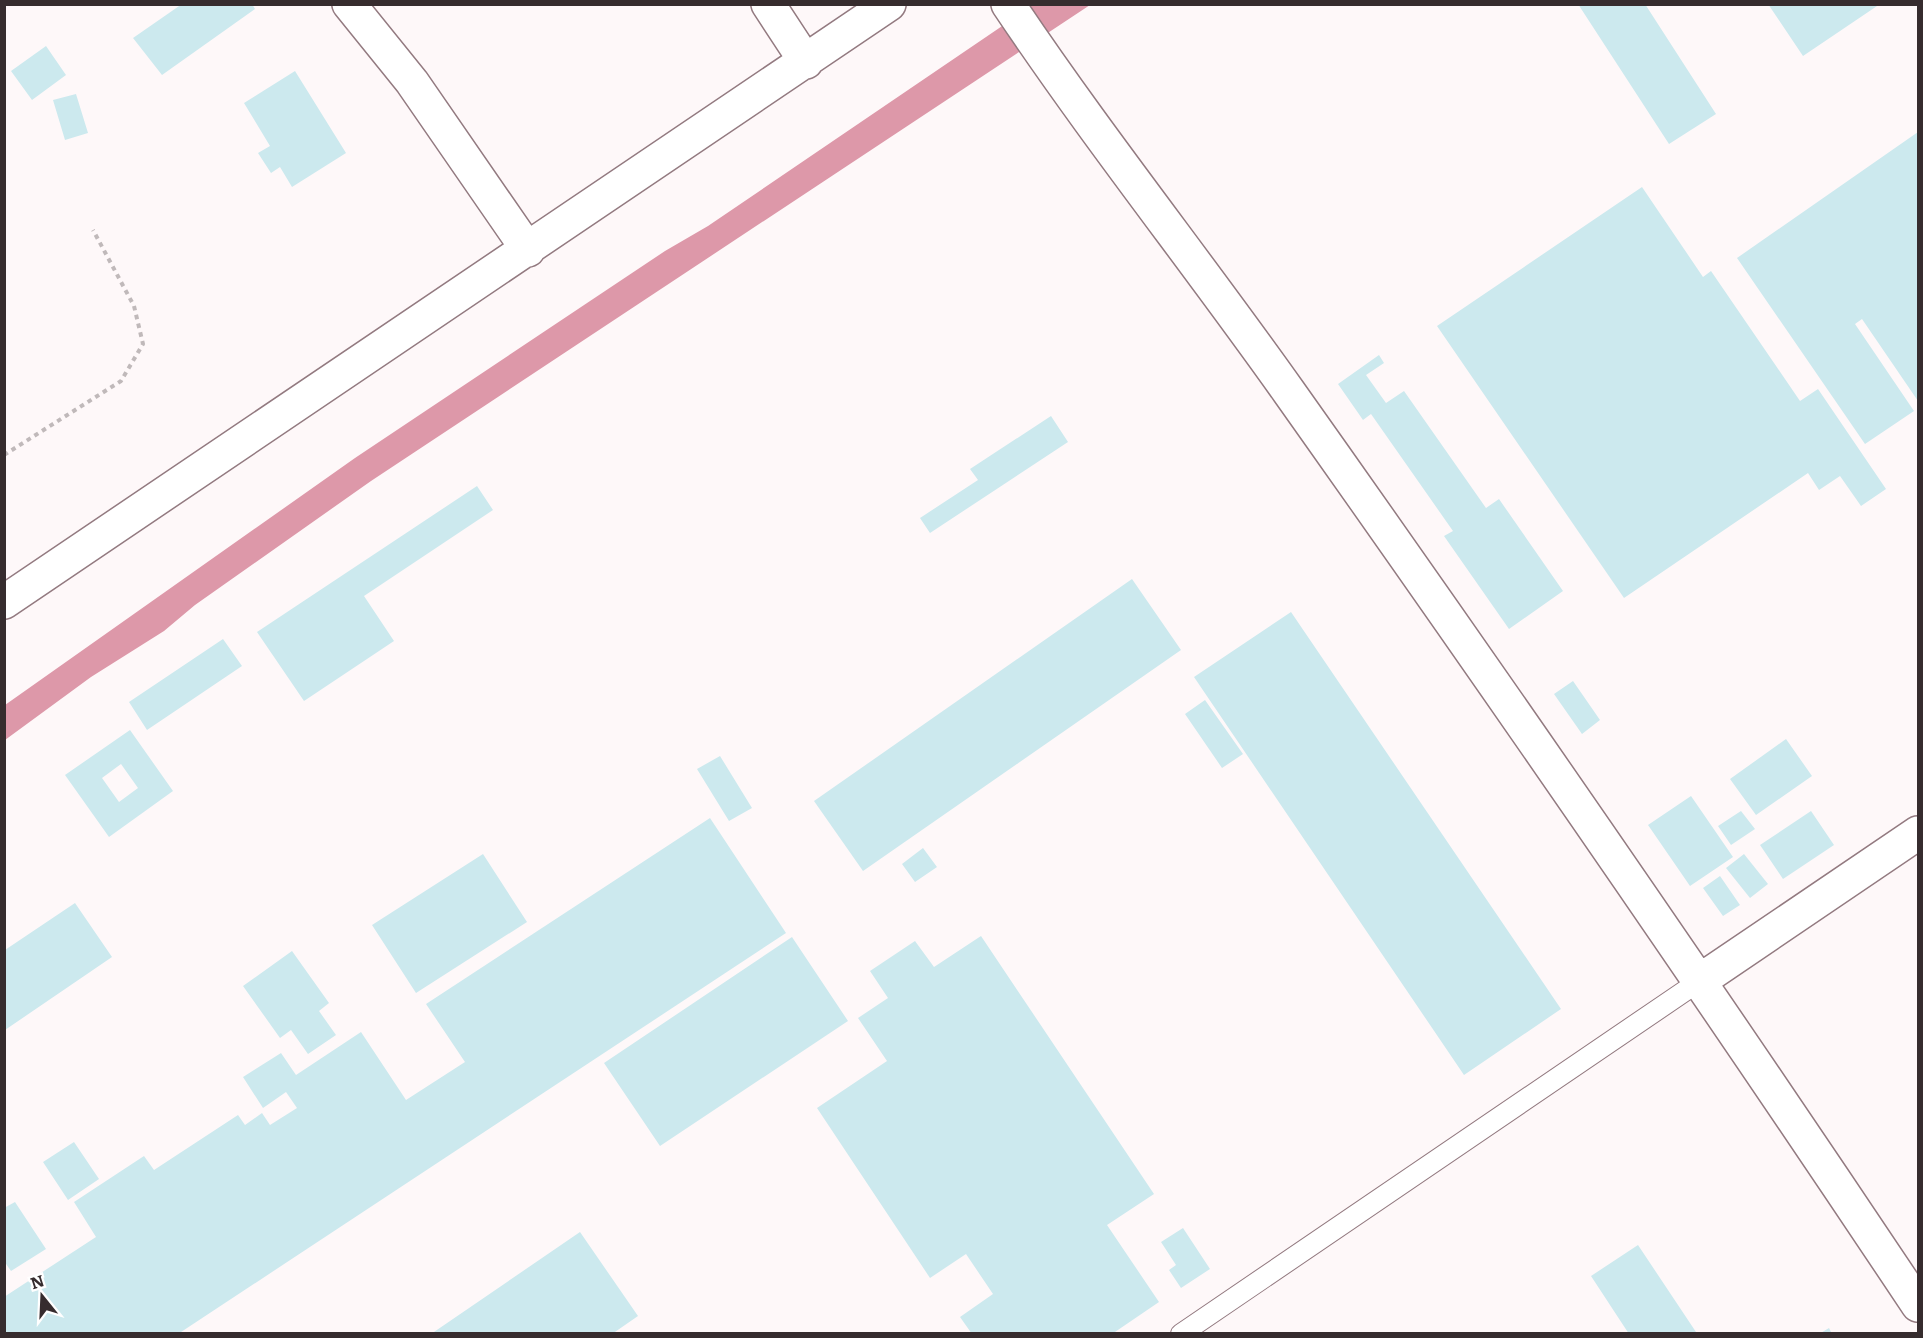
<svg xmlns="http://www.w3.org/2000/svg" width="1923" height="1338" viewBox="0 0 1923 1338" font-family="Literata,serif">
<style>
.water{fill:#dd98a9}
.building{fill:#cce9ee;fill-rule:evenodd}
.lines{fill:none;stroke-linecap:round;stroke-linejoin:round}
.lane-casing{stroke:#937a80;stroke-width:22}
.street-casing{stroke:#937a80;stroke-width:36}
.path{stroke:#c0b9ba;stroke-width:4;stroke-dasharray:4.5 4.5;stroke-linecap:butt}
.lane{stroke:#fff;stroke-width:20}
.street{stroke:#fff;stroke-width:33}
</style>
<rect width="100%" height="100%" fill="#fef8f9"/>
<path class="water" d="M1033 5H1090L371 481 195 605 164 631 91 677 5 740V705L355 458 665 251 708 226Z"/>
<path class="building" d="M182 4H252L255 9 162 75 133 38Z
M1578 4H1645L1716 114 1669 144Z
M1768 4H1880L1803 56Z
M46 46 66 75 32 100 11 71Z
M295 71 346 153 292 187 280 167 271 173 258 153 270 146 244 103Z
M76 94 88 133 65 140 53 100Z
M1918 132V401L1862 319 1855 324 1914 411 1865 444 1737 258Z
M1642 187 1703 277 1711 271 1800 401 1818 389 1886 489 1861 506 1840 476 1819 490 1808 473 1624 598 1437 326Z
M1379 355 1384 363 1366 375 1386 403 1404 391 1486 508 1499 499 1563 591 1509 629 1444 536 1453 531 1371 414 1363 420 1338 384Z
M1051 416 1068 442 930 533 920 518 978 480 970 469Z
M477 486 493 510 364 596 394 641 304 701 257 632Z
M1132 579 1181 650 863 871 814 801Z
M1291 612 1561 1009 1464 1075 1194 677Z
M223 639 242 666 147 730 129 702Z
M1573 681 1600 720 1582 734 1554 694Z
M1205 700 1243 754 1222 768 1185 714Z
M130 730 173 791 109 837 65 775ZM121 764 138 788 119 802 102 778Z
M1786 739 1812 776 1756 815 1730 779Z
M720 756 752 808 729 821 697 769Z
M1691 796 1733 857 1690 886 1648 825Z
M1741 811 1755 829 1731 845 1718 826Z
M1811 811 1834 845 1783 879 1760 845Z
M710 818 786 933 178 1334H4V1297L96 1237 74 1202 144 1156 154 1170 238 1115 245 1125 262 1113 270 1125 297 1108 286 1092 263 1108 243 1077 281 1053 296 1075 361 1032 406 1100 465 1062 426 1004Z
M923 848 937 867 915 882 902 864Z
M483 854 527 922 416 993 372 925Z
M1744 854 1768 884 1750 898 1726 868Z
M1720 876 1740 905 1723 916 1703 888Z
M75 903 112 957 5 1030V950Z
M981 936 1154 1194 1107 1225 1159 1302 1112 1334H972L960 1317 993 1294 966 1254 930 1278 817 1108 887 1061 858 1018 888 998 870 971 915 941 934 967Z
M792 937 848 1021 660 1146 604 1063Z
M292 951 329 1003 319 1011 336 1035 308 1054 291 1030 280 1038 243 986Z
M74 1142 99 1179 68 1200 43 1162Z
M15 1202 46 1249 11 1271 4 1261V1208Z
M1183 1228 1210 1269 1181 1288 1169 1270 1176 1265 1161 1242Z
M580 1232 638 1316 612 1334H431Z
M1638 1245 1696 1332 1694 1334H1629L1591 1276Z
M1829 1328 1832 1334H1819Z"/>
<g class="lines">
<g class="lane-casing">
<path id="lane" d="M1181 1334 1701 980"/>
</g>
<g class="street-casing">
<path id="street" d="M349 4 412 82 528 250
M768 4 806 62
M1008 4C1097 137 1197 262 1289 392 1503 694 1713 998 1918 1305
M4 602 889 4
M1701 980 1918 833"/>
</g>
<path class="path" d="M4 455 121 381 143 344 134 306 93 230"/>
<use href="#lane" class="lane"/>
<use href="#street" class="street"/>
</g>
<rect width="1923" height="1338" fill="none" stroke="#362c2e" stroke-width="12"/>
<g transform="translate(42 1296) rotate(342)" stroke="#ffffff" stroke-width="4.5" paint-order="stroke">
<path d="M0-4.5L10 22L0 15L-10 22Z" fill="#362c2e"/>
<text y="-9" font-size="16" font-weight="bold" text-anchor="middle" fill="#362c2e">N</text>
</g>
</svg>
